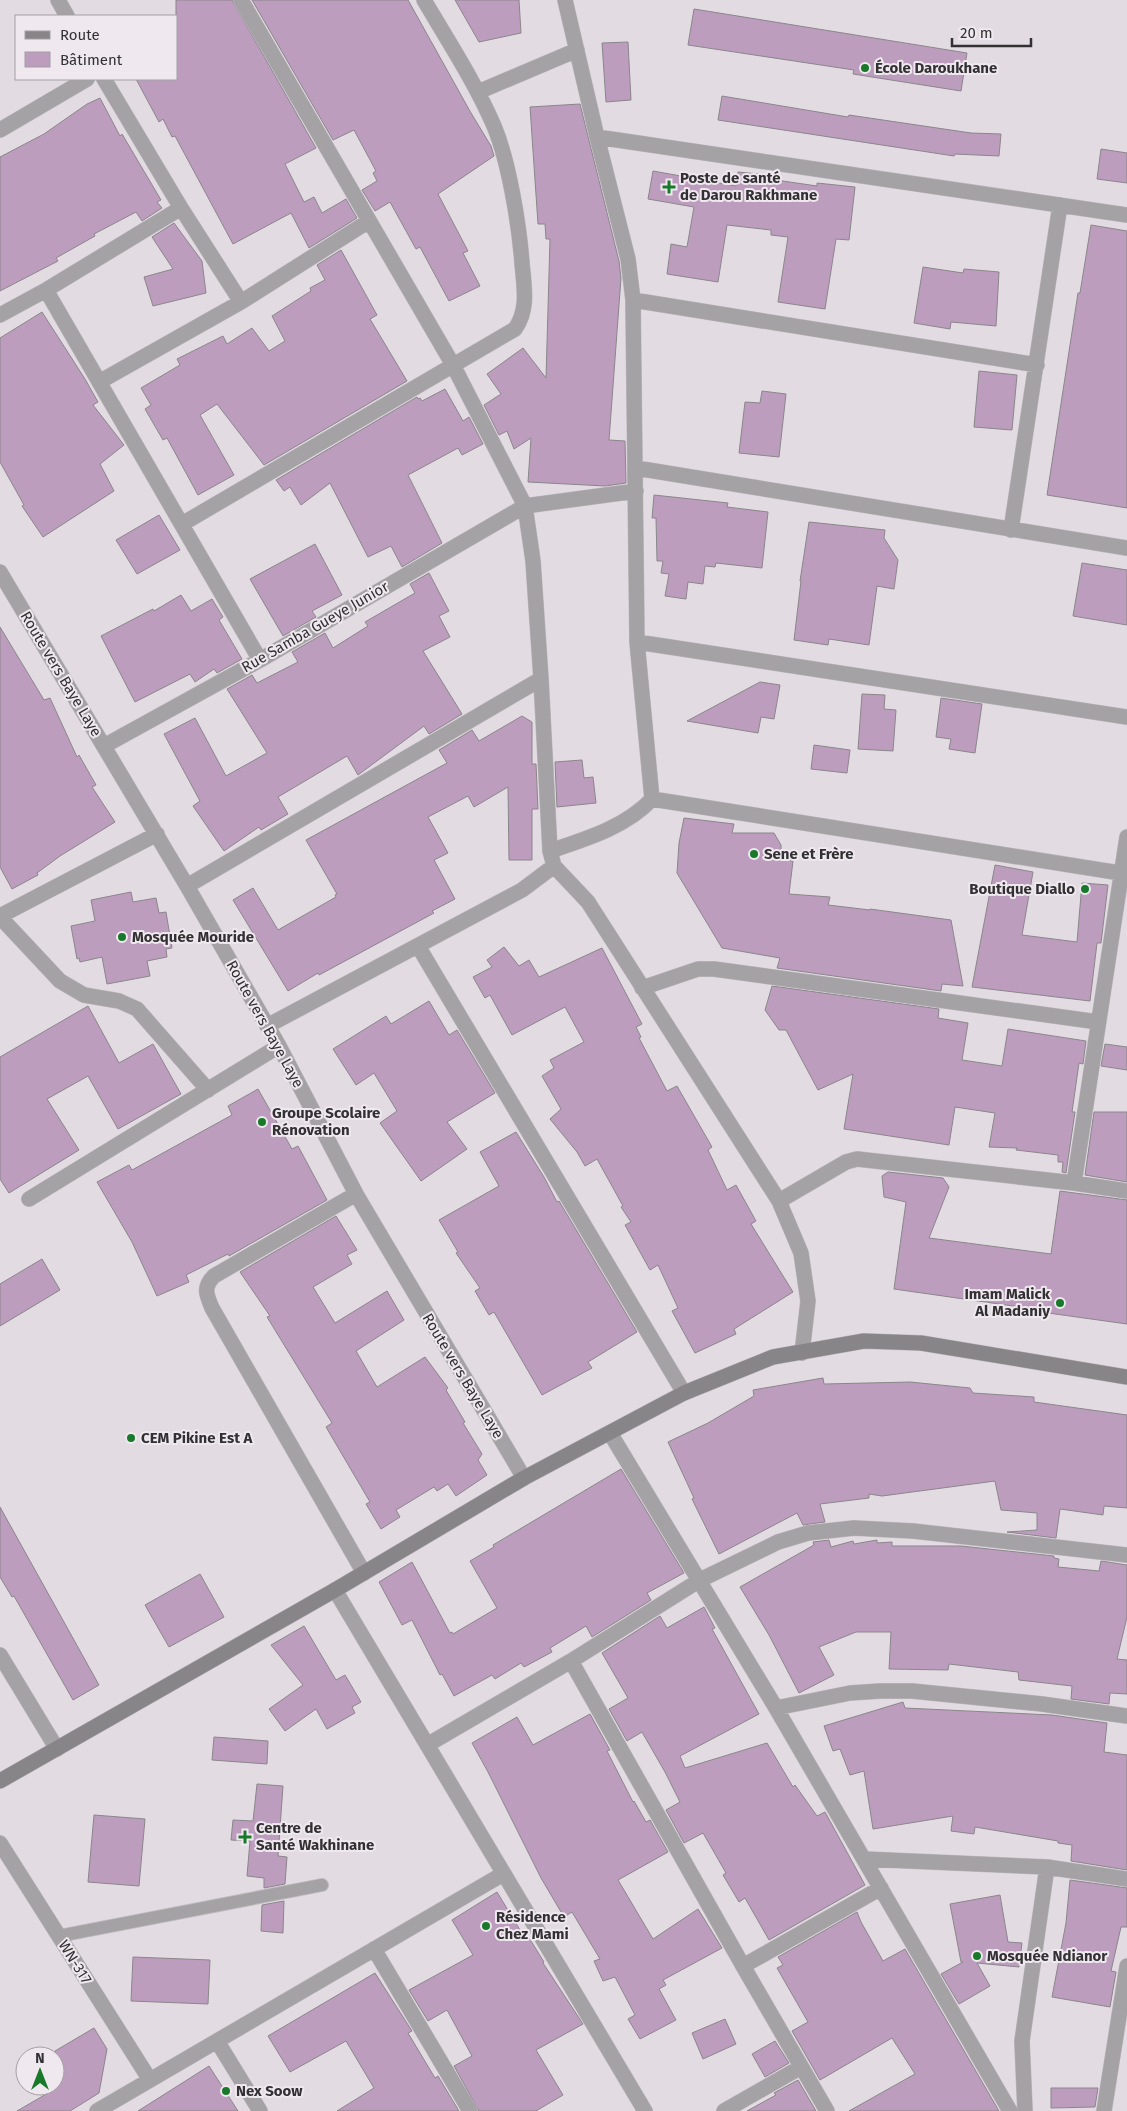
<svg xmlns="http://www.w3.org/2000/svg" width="1127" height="2111" viewBox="0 0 1127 2111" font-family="'Fira Sans',sans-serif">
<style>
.building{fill:#bd9dbe;stroke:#8b868b}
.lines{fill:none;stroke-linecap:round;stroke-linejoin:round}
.lane-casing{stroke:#bfbabf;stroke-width:14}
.street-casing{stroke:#bfbabf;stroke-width:16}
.secondary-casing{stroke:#bfbabf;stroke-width:16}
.lane{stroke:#a5a2a5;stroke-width:12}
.street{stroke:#a5a2a5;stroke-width:15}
.secondary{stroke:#888589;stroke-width:15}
.poi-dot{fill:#19792a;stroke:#efe9ef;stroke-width:2}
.labels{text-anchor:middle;stroke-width:4;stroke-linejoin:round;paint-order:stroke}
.poi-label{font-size:15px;font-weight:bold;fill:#323032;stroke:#efe9ef;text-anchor:start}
.street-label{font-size:15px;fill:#323032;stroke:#efe9ef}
</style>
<rect width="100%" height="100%" fill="#e2dce2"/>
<path class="building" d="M176 0H232L316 148 285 164 304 202 314 197 322 213 346 199 357 218 309 248 291 213 233 244 175 136 172 137 163 119 159 122 136 79H176Z
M252 0H408L471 113 491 146 494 156 438 194 468 251 463 253 480 286 449 301 420 247 416 249 390 202 375 211 362 190 377 181 373 173 376 171 354 130 333 140Z
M455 0H519L521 33 479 42Z
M694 9 967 53 961 91 853 74 854 70 688 45Z
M628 42 631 100 606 102 602 43Z
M722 96 848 117 849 115 971 133 1001 134 999 156 955 154 954 156 718 120Z
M100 98 120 136 122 134 161 200 157 202 162 208 142 221 136 212 94 234 95 236 56 258 58 261 0 291V157L44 134 87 104Z
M580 104 619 261 621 278 609 440 625 441 626 483 605 486 528 482 531 438 514 449 507 431 499 435 484 405 501 394 487 374 523 348 546 378 550 239H546L545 224H538L530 107Z
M1101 149 1127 153V183L1097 179Z
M653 171 736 186 738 172 770 175 769 179 817 186V183L855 187 849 240 836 239 825 309 778 302 788 237 771 235V230L727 225 718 282 667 274 671 244 687 247 694 207 648 199Z
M174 223 202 261 206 293 153 306 144 277 173 269 152 237Z
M1091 225 1127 231V508L1047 495 1078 293H1080Z
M341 250 377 315 370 319 407 381 264 465 217 404 200 415 234 475 198 495 167 438 163 440 145 409 151 405 141 388 180 365 177 359 223 336 227 344 252 328 269 351 285 341 272 316 311 291 310 288 325 280 317 265Z
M923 267 963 273 964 269 999 272 996 326 951 322 950 329 914 323Z
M42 312 85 379 98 402 93 405 124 445 100 464 114 491 43 537 22 506 24 505 0 462V338Z
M979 371 1017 375 1012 430 974 427Z
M445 389 463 421 469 417 483 444 462 455 458 448 408 475 442 543 402 567 391 546 368 557 330 483 301 505 290 487 284 491 276 480 417 397 418 399 420 398 422 401Z
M762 391 786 394 779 457 739 453 745 402 760 403Z
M654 495 728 503 727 507 768 512 762 568 716 563 715 567 705 566 703 584 688 582 686 599 665 596 669 574 661 573 663 561H657L656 518H652Z
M159 515 180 550 137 574 116 540Z
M809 522 885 530 884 538 898 560 894 589 877 586 869 645 829 639 828 645 794 640 801 581H800Z
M315 544 342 595 312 611 316 617 283 636 250 579Z
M1082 563 1127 570V625L1073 616Z
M429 573 449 611 439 616 450 637 423 651 462 714 429 734 424 726 358 775 347 756 278 797 288 814 261 830 259 827 224 851 193 806 200 801 164 734 195 718 226 776 267 753 227 689 252 675 257 683 298 662 292 652 325 633 333 648 368 626 365 622 415 593 410 584Z
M181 595 191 611 212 599 223 617 219 620 242 659 217 673 214 669 195 682 190 674 135 702 101 636 153 609 154 611Z
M0 627 44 700 50 698 77 757 79 755 96 785 92 787 115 822 60 856 37 873 38 875 12 889 0 867Z
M760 682 780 685 774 719 761 717 758 733 687 721Z
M862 694 885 695 884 709 896 710 893 751 858 749Z
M941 698 982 704 975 753 949 749 951 739 936 737Z
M522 716 532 722V764H536L538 809H532V860H509L508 787 474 807 468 796 428 817 448 853 434 860 455 899 432 911 434 913 319 975 318 973 288 991 233 900 253 888 278 930 336 897 335 895 337 894 306 840 447 763 439 750 472 730 479 741Z
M814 745 850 750 847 773 811 769Z
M582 760 584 778 593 777 596 803 557 807 555 762Z
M684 818 734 824 732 833H774L781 845V859L793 861 789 894 830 897 828 905 870 910V909L951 920 963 986 942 984 941 991 777 968 780 958 722 948 677 873 679 843Z
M995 865 1033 872 1022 935 1077 942 1082 883 1108 885 1101 943H1097L1090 1001 972 987Z
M131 892 133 902 156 898 159 913 166 912 172 948 166 949 167 957 147 961 150 976 107 984 102 957 80 962 79 958 77 959 71 926 95 921 91 900Z
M504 947 519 966 529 960 539 977 602 948 642 1024 636 1027 641 1037 639 1038 667 1091 677 1086 712 1147 708 1150 727 1190 736 1185 756 1221 751 1224 793 1292 734 1329 736 1334 695 1353 672 1311 678 1308 658 1265 650 1270 625 1225 631 1222 621 1207 623 1206 597 1159 585 1166 577 1152 550 1119 561 1109 542 1076 554 1068 550 1060 584 1042 565 1007 512 1035 490 995 485 998 473 977 492 967 487 960Z
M772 986 939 1009 938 1018 968 1023 962 1060 1002 1066 1008 1029 1086 1041 1083 1064 1079 1063 1072 1112H1075L1066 1173 1062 1172 1063 1162H1058V1155L1016 1150 1017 1148 989 1147 995 1113 955 1107 949 1145 844 1129 853 1074 818 1090 786 1030H779L765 1010Z
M429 1001 449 1035 457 1030 495 1093 447 1122 467 1149 421 1181 380 1123 397 1111 374 1073 356 1085 333 1049 386 1016 391 1024Z
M88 1006 119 1063 153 1044 181 1094 118 1129 88 1076 47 1099 79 1150 9 1193 0 1179V1057Z
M1105 1044 1127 1047V1070L1101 1066Z
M258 1089 292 1149 298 1146 327 1200 229 1256 228 1254 186 1275 189 1282 157 1296 132 1242 97 1182 129 1165 132 1170 232 1115 228 1106Z
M1094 1112H1127V1182L1085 1175Z
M516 1132 544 1177 557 1202 559 1201 637 1332 588 1362 592 1368 542 1395 494 1312 489 1315 475 1291 480 1288 456 1253 458 1252 439 1220 499 1186 480 1152Z
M888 1172 943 1178 949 1187 929 1238 1051 1254 1060 1191 1127 1200V1324L1041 1312V1310L894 1289 906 1202 884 1197 882 1176Z
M336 1216 357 1250 347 1255 352 1264 313 1287 335 1323 387 1291 404 1320 356 1351 377 1387 425 1357 448 1388 446 1390 465 1422 463 1423 482 1454 478 1460 487 1475 456 1496 448 1484 437 1491 434 1487 396 1510 400 1517 381 1529 366 1504 370 1502 326 1427 332 1423 267 1317 270 1316 240 1272Z
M42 1259 60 1290 0 1326V1284Z
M823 1378 824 1384 910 1382 970 1388 973 1393 1034 1397V1402L1127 1415V1508L1104 1506 1103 1515 1060 1509 1056 1538 1007 1532 1037 1530V1513L1001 1510 995 1481 882 1496 869 1494V1498L820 1504 825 1522 803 1525 797 1513 719 1554 692 1499 694 1498 668 1442 708 1423 754 1396 753 1390Z
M621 1469 684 1573 647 1593 651 1600 592 1637 586 1626 550 1648 552 1652 524 1667 521 1663 495 1679 492 1675 454 1696 442 1674 440 1675 412 1620 402 1625 379 1582 412 1562 450 1633 452 1632 453 1634 497 1608 470 1561 494 1547 493 1545Z
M0 1507 99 1685 73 1700 14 1596 12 1597 0 1577Z
M829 1540 831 1547 853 1541 854 1544 877 1540V1543L892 1542V1546H961L1054 1556V1558L1059 1559 1058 1567 1099 1571 1101 1561 1127 1565V1617L1117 1659 1127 1660V1694L1110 1693 1109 1704 1071 1699 1072 1686 1019 1680 1018 1672 949 1664 948 1670 889 1669 891 1632H856L819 1647 834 1675 799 1693 769 1635 740 1587 814 1545 813 1542Z
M200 1574 224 1617 169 1647 145 1605Z
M704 1607 715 1628 712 1629 759 1714 680 1756 685 1768 767 1743 793 1787 795 1785 817 1816 825 1812 865 1885 769 1940 745 1898 739 1902 723 1875 726 1873 703 1833 684 1843 666 1810 680 1802 665 1772 642 1732 627 1741 609 1709 628 1698 602 1653 660 1616 667 1628Z
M304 1626 336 1680 345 1675 361 1702 352 1707 355 1713 327 1729 316 1709 285 1731 269 1709 303 1685 271 1645Z
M903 1702 905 1708 1052 1715 1107 1723 1104 1752 1127 1755V1870L1071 1861 1072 1845 1058 1843V1841L975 1827 974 1834 951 1831 953 1816 873 1829 864 1771 850 1775 840 1749 833 1751 824 1726Z
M590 1714 610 1750 607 1751 633 1802 634 1801 646 1822 650 1820 668 1852 618 1880 653 1939 698 1909 722 1948 663 1980 666 1985 659 1989 676 2020 640 2039 628 2019 635 2015 615 1977 603 1981 594 1961 600 1959 572 1912 564 1917 541 1878 488 1772 472 1743 517 1717 533 1745Z
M214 1737 268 1741 267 1764 212 1760Z
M257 1784 283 1786 278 1856 287 1857 285 1884 264 1888V1878L247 1876 250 1841 231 1840 233 1820 253 1821Z
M94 1815 145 1819 139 1886 88 1882Z
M1070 1880 1127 1888V1927H1121L1111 1971 1116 1972 1110 2007 1052 1997 1066 1923Z
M497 1892 523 1935 526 1933 544 1962 543 1963 583 2024 536 2050 563 2095 536 2111H479L454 2066 472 2056 447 2010 428 2021 409 1990 473 1955 452 1920Z
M1000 1895 1008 1942 1022 1943 1019 1967 977 1963 990 1986 959 2004 941 1974 963 1962H961L950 1904Z
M284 1901 283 1933 261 1931 262 1905Z
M857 1912 861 1922 883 1961 905 1949 999 2111H849L915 2074 892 2038 820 2080 792 2031 808 2022 777 1968 783 1965 778 1957Z
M133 1957 210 1960 208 2004 131 2001Z
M375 1973 412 2031 408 2033 435 2078 438 2076 459 2111H337L374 2088 346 2041 290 2072 268 2036Z
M725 2019 736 2044 703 2059 692 2033Z
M94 2028 107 2049 99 2093 70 2111H17L55 2089V2051Z
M775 2041 789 2063 765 2077 752 2054Z
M209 2066 238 2111H138Z
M798 2080 816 2111H747L776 2095 774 2093Z
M1051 2088H1098L1095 2107 1051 2108Z"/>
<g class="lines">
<g class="lane-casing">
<path id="lane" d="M59 1936 322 1885"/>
</g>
<g class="street-casing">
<path id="street" d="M58 0 67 16
M241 0 453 365 525 506 533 561 541 679 550 851 554 866 588 902 779 1201 801 1253 808 1301 802 1353
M104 79 181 208 241 302
M478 92 577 50
M0 130 87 79
M597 137 1127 215
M46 290 260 660
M633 300 1037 365
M0 315 46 290 181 208
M99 382 241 302 369 221
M636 468 1127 548
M182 524 515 329C529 309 524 287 522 263 519 224 509 162 494 126 475 82 448 41 424 0
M1011 530 1060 205
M0 572 187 886 279 1046 356 1194 524 1478
M637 642 1127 717
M104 746 260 660 525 506 636 491
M652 799 1127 874
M550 851C586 839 626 827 652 799L637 642 633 300 628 259 597 137 565 0
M187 886 541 679
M0 916 157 834
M0 917 60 981 84 995 119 1001 137 1009 208 1090
M418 946 684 1393
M642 988 698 969H714L1098 1022
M267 1026 522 890 554 866
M1074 1183 1127 837
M356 1194 214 1276C203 1287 206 1294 212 1308L364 1573
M29 1199 279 1046
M779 1201 846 1162 857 1159 1074 1183 1127 1191
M610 1433 776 1708 1010 2111
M335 1590 645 2111
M0 1655 57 1749
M571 1661 743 1966 827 2111
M776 1708 850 1693 880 1691H912L1042 1704 1127 1716
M427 1745 571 1661 700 1580 778 1542 808 1533 854 1528 913 1531 1127 1555
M0 1843 150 2080
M864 1859 1047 1867 1127 1879
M374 1949 470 2111
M743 1966 881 1888
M217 2041 260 2111
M97 2111 503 1874
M724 2111 801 2067
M1025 2111 1022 2041 1047 1867
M1104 2111 1127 1966"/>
</g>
<g class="secondary-casing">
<path id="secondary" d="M0 1781 335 1590 524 1478 684 1393 773 1357 864 1341 921 1343 1127 1377"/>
</g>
<use href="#lane" class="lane"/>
<use href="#street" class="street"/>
<use href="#secondary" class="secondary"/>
</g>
<g class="poi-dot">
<circle cx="865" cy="68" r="5"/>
<path d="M666.5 179.5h5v5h5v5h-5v5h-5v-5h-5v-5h5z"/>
<circle cx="754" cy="854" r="5"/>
<circle cx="1085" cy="889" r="5"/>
<circle cx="122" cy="937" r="5"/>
<circle cx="262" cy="1122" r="5"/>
<circle cx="1060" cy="1303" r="5"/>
<circle cx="131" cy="1438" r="5"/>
<path d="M242.5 1829.5h5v5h5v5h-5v5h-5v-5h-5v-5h5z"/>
<circle cx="486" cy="1926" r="5"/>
<circle cx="977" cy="1956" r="5"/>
<circle cx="226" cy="2091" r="5"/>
</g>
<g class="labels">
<g class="poi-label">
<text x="875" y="73">École Daroukhane</text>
<text x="680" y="183">Poste de santé<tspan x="680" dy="17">de Darou Rakhmane</tspan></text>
<text x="764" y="859">Sene et Frère</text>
<text x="1075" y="894" text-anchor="end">Boutique Diallo</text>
<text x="132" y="942">Mosquée Mouride</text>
<text x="272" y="1118">Groupe Scolaire<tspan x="272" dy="17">Rénovation</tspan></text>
<text x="1050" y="1299" text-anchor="end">Imam Malick<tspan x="1050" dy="17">Al Madaniy</tspan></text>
<text x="141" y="1443">CEM Pikine Est A</text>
<text x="256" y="1833">Centre de<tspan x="256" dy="17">Santé Wakhinane</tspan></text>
<text x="496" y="1922">Résidence<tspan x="496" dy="17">Chez Mami</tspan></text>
<text x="987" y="1961">Mosquée Ndianor</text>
<text x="236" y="2096">Nex Soow</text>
</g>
<g class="street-label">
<text transform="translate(315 627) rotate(-30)" y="5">Rue Samba Gueye Junior</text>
<text transform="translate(61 674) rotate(59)" y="5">Route vers Baye Laye</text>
<text transform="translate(265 1024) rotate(61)" y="5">Route vers Baye Laye</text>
<text transform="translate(463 1376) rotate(59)" y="5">Route vers Baye Laye</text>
<text transform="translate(75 1962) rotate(58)" y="5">WN-317</text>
</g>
</g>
<rect x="15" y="15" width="162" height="65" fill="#efe9ef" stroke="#a39fa3"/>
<rect x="25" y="31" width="25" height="8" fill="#888589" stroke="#a39fa3"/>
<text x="60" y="40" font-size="15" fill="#323032">Route</text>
<rect x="25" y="52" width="25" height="15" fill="#bd9dbe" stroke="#a39fa3"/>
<text x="60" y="65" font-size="15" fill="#323032">Bâtiment</text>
<g transform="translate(40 2071)"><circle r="24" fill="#efe9ef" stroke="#a39fa3"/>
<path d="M0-4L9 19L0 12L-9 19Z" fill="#19792a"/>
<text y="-8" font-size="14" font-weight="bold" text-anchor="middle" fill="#323032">N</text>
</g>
<path d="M952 38v8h79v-8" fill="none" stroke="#323032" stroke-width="2.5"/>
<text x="960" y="38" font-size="15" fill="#323032" stroke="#efe9ef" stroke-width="4" paint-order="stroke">20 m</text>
</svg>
